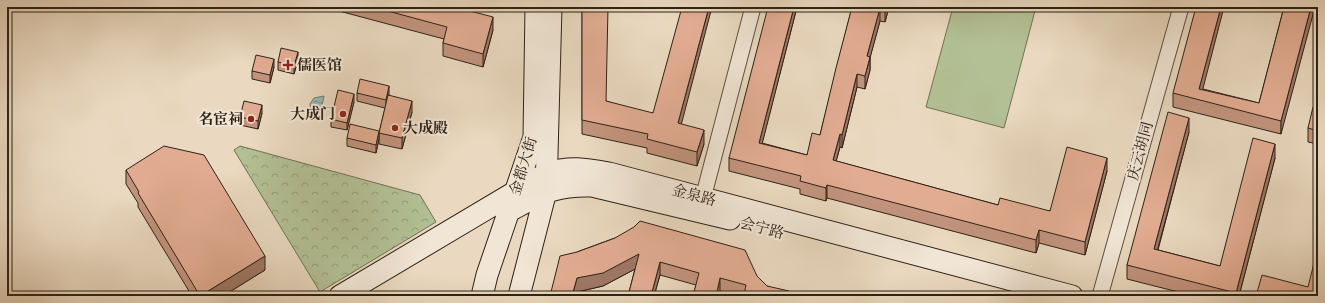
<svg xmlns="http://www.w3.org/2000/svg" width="1325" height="303" viewBox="0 0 1325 303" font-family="'IM FELL English','Noto Serif SC',serif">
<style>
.forest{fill:url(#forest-crowns);stroke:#707156}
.garden{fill:#b3c095;stroke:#707156}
.water{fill:url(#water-ripples);stroke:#6e7d75}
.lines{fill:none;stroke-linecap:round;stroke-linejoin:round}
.minor-casing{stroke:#5d5040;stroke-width:17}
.secondary-casing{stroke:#2e2216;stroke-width:23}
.minor{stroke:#f1e6d6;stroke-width:15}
.secondary{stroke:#f1e6d6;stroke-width:21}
.wall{fill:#c2947e;stroke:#2e2216}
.shaded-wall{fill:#9e7866;stroke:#2e2216}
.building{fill:#e2ac92;stroke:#2e2216}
.poi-dot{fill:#8f2418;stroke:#f1e6d6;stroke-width:1.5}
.labels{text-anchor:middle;stroke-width:4;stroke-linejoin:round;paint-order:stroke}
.poi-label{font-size:15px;font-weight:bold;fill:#2e2216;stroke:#f1e6d6;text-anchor:start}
.street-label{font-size:15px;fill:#2e2216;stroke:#f1e6d6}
</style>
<defs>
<pattern id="forest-crowns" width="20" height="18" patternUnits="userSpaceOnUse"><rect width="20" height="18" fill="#b3c095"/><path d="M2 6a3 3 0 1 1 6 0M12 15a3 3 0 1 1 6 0" fill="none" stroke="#929c79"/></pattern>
<pattern id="water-ripples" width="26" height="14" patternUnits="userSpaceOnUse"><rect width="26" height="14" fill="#98bab4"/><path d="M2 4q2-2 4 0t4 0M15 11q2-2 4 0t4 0" fill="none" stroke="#7c9791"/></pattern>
</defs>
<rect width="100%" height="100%" fill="#ead9c0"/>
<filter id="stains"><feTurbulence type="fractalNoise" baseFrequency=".005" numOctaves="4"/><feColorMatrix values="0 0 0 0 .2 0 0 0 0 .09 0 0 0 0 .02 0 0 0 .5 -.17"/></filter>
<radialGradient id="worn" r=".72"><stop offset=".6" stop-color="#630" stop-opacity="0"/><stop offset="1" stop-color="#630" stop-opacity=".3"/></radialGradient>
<path class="forest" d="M240 146 420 195 436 222 320 292 234 150Z"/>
<path class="garden" d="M953 7H1036L1004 128 926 107Z"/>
<path class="water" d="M324 96 319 120 311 114 310 104 314 98Z"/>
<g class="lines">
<g class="minor-casing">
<path id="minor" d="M703 198 753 7
M1100 296 1181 7"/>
</g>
<g class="secondary-casing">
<path id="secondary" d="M513 209C543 193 556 185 592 186L730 219
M340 296 547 173C570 166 586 169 609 173L1072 296
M482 296 487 275 534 137 536 7
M519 296 546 191 551 7"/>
</g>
<use href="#minor" class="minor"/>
<use href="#secondary" class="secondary"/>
</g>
<path class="wall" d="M288 7H303L302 11Z
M324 7H441L493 30 483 67 443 56V43L444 39Z
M582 7 606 101 681 124 704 144 697 166 647 153V148L582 134Z
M797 7 762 143 807 155 820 135 852 7H889L885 22 880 21 870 57V70L865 89 857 87 842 148 840 147 836 161 998 205 1050 211 1107 171 1085 255 1039 243 1036 253 827 198 826 201 800 194V189L729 171V158Z
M1284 7 1281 134 1173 107V93L1203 89 1259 103Z
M298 60 294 74 278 70V62Z
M274 67 270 83 252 79V71Z
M357 93 389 94V95L412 112 402 149 379 144V133L385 108 357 101Z
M354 102 347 130 331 127V119Z
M1318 108V144L1308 142V128Z
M262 113 258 129 240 125V117Z
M1189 132 1158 250 1220 266 1275 158 1239 296H1194L1127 279V265Z
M347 138 379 139 376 153 347 146Z
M126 170 265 270 223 296H192L138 207V203L126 184Z
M615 238 757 276 767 286 789 296H739L720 291 719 296H693L696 285 660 275 654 296H628L635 269 603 286 577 292V252Z"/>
<path class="shaded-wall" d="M709 7H712L678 137V123Z
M794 7H797L759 156V143Z
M886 7H889L885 22V9Z
M1221 7H1224L1200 100 1199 89Z
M1311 7H1315L1281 134V121Z
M880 8V21L867 69V56Z
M493 17V30L483 67V54Z
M298 52V60L294 74V66Z
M870 57V70L865 89V76Z
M274 59V67L270 83V75Z
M857 74V87L842 148V135Z
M389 86V94L386 108V100Z
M354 94V102L347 130V123Z
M412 101V112L402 149V138Z
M262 105V113L258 129V121Z
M1189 118V132L1154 263V249Z
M704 130V144L697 166V152Z
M379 131V139L376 153V145Z
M840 134V147L833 173V160Z
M1275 144V158L1239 296H1236V293Z
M1107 158V171L1085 255V242Z
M827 185V198L826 201V188Z
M1039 230V243L1036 253V240Z
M639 254V267L603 286 577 292 576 296H572L577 278Z
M265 256V270L223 296H200Z
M660 262V275L654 296H651Z
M720 278V291L719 296H716Z"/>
<path class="building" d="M373 7H441L448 9 449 7H455L493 17 483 54 443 43 447 27Z
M582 7H608L606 101 653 113 682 7H709L678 123 704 130 697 152 647 139 648 134 582 120Z
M768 7H794L759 143 807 155 812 133 820 135 836 68 852 7H886L885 9 880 8 867 56 870 57 865 76 857 74 842 135 840 134 833 160 998 205 1000 198 1050 211 1067 147 1107 158 1085 242 1039 230 1036 240 827 185 826 188 800 181 801 176 729 158Z
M1196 7H1221L1199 89 1259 103 1284 7H1311L1281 121 1173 93Z
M281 48 298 52 294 66 278 62Z
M256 55 274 59 270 75 252 71Z
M360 79 389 86 386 100 357 93Z
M338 90 354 94 347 123 331 119Z
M388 95 412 101 402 138 379 133Z
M244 101 262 105 258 121 240 117Z
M1313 107 1318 108V131L1308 128Z
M1168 112 1189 118 1154 249 1220 266 1253 138 1275 144 1236 293 1127 265Z
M350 124 379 131 376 145 347 138Z
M164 146 204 155 265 256 200 296 138 193 139 192 126 170Z
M640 221 745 250 757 276 767 286 789 291 788 296H751L744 294 746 285 720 278 716 296H693L699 273 660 262 651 296H628L639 254 603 273 577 278 572 296H550L560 256 577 252 615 238 634 227Z
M1318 247V296H1256L1262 275 1308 287Z
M901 292 910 294 911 293 924 296H894Z"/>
<g class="poi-dot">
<path d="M286 59h4v4h4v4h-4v4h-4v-4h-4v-4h4z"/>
<circle cx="343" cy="114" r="4"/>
<circle cx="251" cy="119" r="4"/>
<circle cx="395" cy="128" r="4"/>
</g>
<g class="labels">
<g class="poi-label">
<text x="297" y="70">儒医馆</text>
<text x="335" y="119" text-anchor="end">大成门</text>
<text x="243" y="124" text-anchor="end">名宦祠</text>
<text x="403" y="133">大成殿</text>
</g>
<g class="street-label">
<text transform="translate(1140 151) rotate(-75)" y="5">庆云胡同</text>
<text transform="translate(523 166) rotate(-73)" y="5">金都大街</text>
<text transform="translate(694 195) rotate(15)" y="5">金泉路</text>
<text transform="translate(762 228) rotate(15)" y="5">会宁路</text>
</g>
</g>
<rect width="1325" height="303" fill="none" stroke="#ead9c0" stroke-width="24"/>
<rect x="8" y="8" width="1309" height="287" fill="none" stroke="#2e2216" stroke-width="2"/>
<rect x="12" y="12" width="1301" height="279" fill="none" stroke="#2e2216"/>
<rect width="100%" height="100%" filter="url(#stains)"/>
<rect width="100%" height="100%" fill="url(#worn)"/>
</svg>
